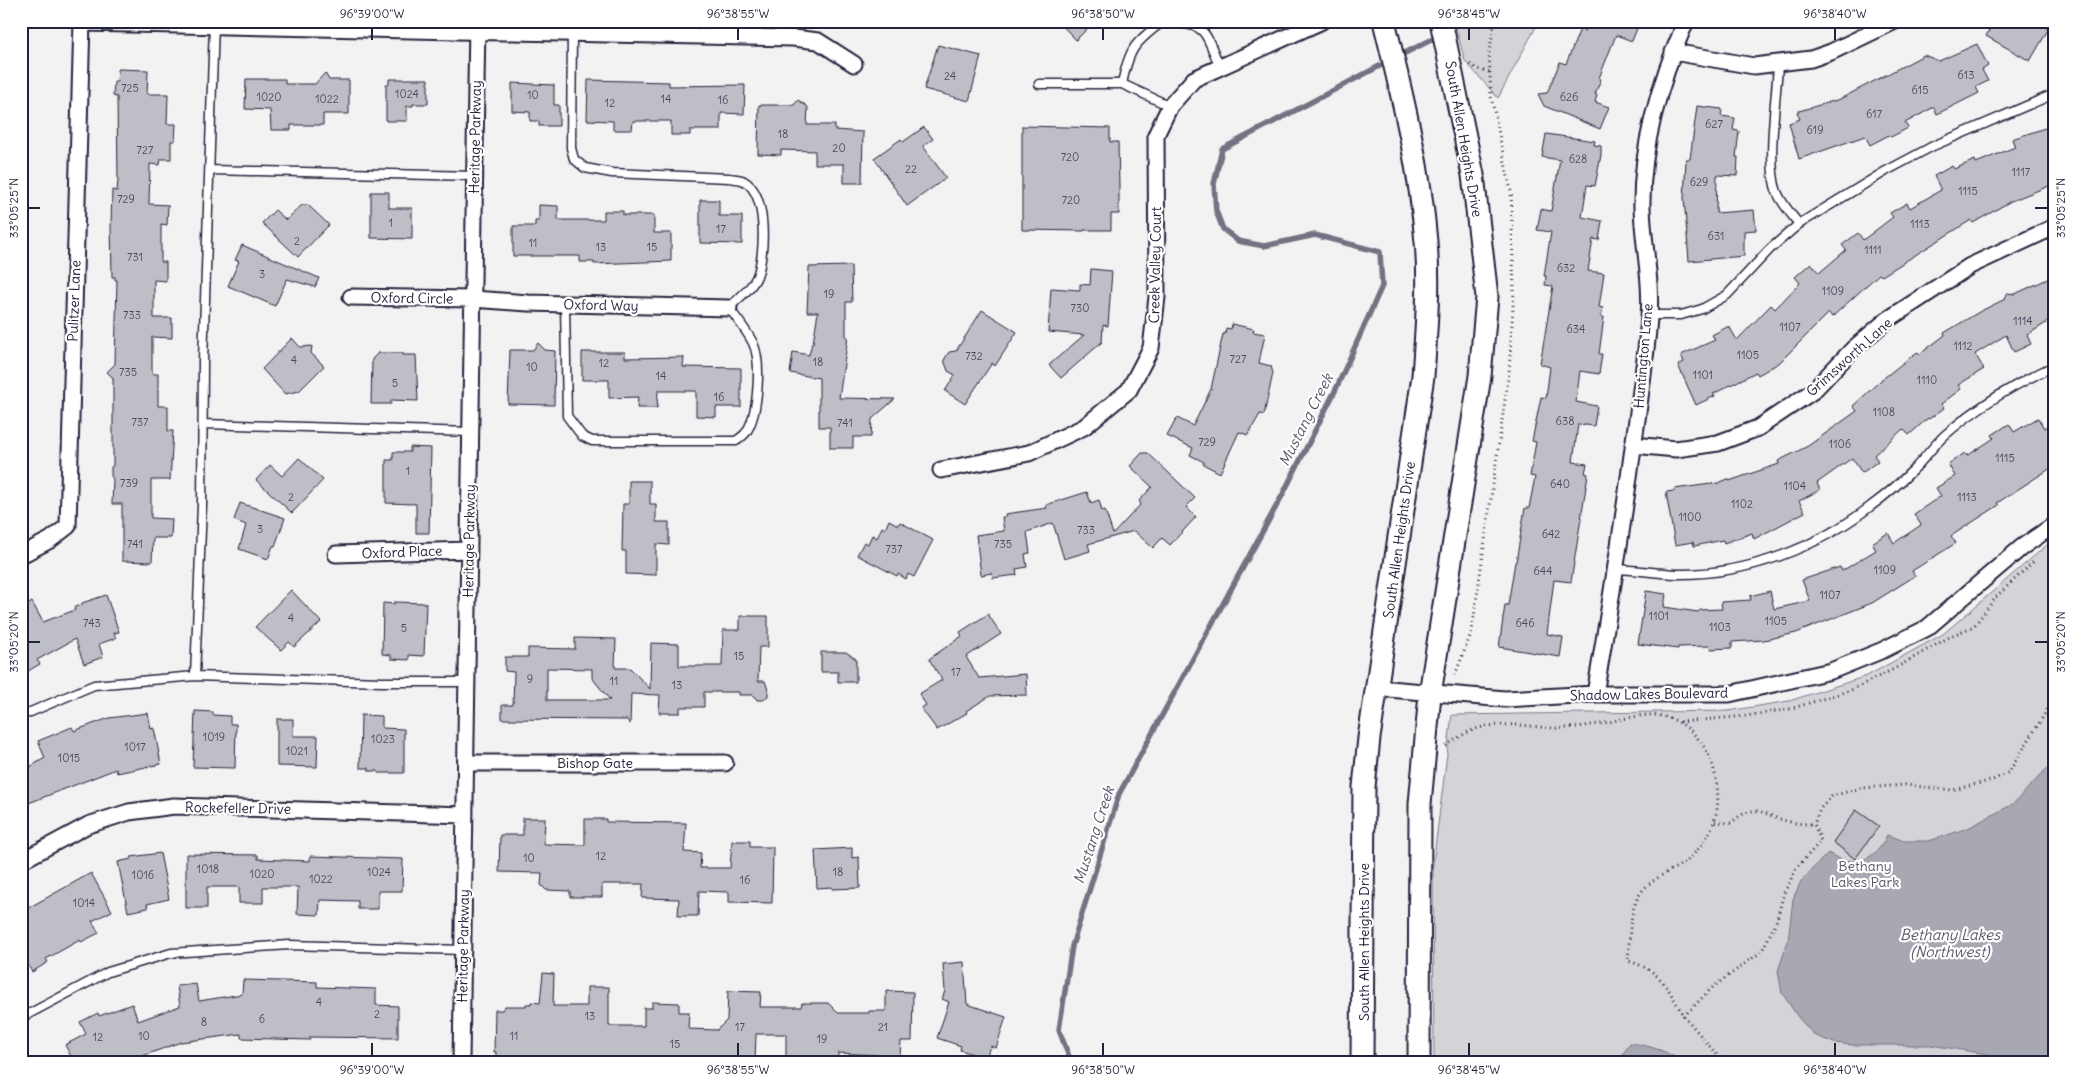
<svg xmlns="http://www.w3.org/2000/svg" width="2075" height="1083" viewBox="0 0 2075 1083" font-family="Delius,sans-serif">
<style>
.green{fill:#d3d3d8;stroke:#7a7a8a}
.water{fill:#a8a8b2;stroke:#727282}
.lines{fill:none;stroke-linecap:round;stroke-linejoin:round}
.stream{stroke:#727282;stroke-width:5.5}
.building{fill:#bebec6;stroke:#22223b;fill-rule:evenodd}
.service-casing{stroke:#22223b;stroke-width:11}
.minor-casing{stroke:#22223b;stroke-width:19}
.secondary-casing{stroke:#22223b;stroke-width:25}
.path{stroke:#22223b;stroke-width:3;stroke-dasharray:1 4;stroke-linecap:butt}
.service{stroke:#fff;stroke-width:8}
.minor{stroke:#fff;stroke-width:15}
.secondary{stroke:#fff;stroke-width:21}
.ticks{fill:none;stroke:#22223b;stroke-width:2}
.labels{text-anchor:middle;stroke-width:4.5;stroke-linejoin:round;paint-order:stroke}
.number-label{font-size:11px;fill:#49495e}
.street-label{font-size:14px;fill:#22223b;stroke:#fff}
.park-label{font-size:14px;fill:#57576a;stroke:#fff}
.water-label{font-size:15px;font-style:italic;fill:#58586b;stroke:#fff}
.neatline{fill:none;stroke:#22223b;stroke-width:2}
.ticks-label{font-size:12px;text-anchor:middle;fill:#22223b}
</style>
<rect width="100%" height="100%" fill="#f2f2f3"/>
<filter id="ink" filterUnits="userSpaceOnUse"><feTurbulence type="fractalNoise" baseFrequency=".02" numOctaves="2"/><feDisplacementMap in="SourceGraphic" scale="10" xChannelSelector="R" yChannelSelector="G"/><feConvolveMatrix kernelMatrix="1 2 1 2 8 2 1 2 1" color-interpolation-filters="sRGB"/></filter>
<g filter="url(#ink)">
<path class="green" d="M1454 21H1539L1498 98 1465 61Z
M2054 539V1062H1434L1433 864 1452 715 1728 711 1789 701 1867 676 1943 634Z"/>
<path class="water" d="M2054 761V1062H2006L1997 1057 1986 1054 1931 1045H1852L1834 1043 1814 1035 1798 1017 1782 993 1778 971 1788 941 1793 899 1801 881 1828 853C1852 868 1876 862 1887 835L1905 841H1929L1968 828 2013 804Z
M1630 1043C1647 1045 1669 1051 1681 1062H1618Z"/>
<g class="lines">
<path class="stream" d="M1397 57 1433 39 1438 33
M1071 1062 1059 1030 1072 946 1119 794 1283 494 1336 389 1382 286 1380 252 1315 235 1264 246 1238 241 1223 229 1216 211 1214 184 1222 149 1389 61"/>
</g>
<path class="building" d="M1058 21H1095L1076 40Z
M1583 21H1640L1632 41 1616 35 1599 78 1601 79 1595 94 1597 95 1595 102 1609 107 1600 129 1544 106 1538 94 1547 93 1560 62 1566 64 1580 29 1585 31 1587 24Z
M1994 21H2048L2045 27 2048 30 2030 61 1986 36Z
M1977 44 1988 66 1982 70 1988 81 1976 87 1979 93 1937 114 1934 107 1905 123 1908 128 1891 137 1889 135 1870 145 1865 136 1799 159 1789 123 1800 119 1797 112 1799 111 1840 99 1924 55 1939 61Z
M938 45 981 56 969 101 924 89Z
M118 69 148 70 147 94H168L167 124H176L175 141H171V159H161L160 165 150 164 149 204 168 205 167 225 161 224V262H166V281L154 280V318H172V338L152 337V374H158V406H168V431H173L170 480H151V518L172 519 171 538H153L152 562 122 561V504H112L113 479 111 476V467L113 466V378L107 372 115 364 117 280H115V277H112L111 224 112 190 117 191 118 180 117 97 113 96 114 82H117Z
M325 73 329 80H349V114H323V125H291V130H271L270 110 245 109 246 79H285V84H315Z
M389 79H428V104H413V106H407V121H386V84H389Z
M588 80 669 82V86L745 85 744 114 721 113V130H690V135H671V121H633L632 130H613V121L587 120Z
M512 83 554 85V105H559V126H539V121H530V112L512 111Z
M798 100 808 107 807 125H835V130L863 132 862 183H844V164H815V151L781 150V155L758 154 759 105H794Z
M1697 106 1722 109 1721 116 1735 118 1733 130 1739 131 1736 157H1738L1737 176 1717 175 1716 213 1754 210 1756 230 1744 231V256L1689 261 1684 198 1686 159H1690Z
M2054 125V184L2011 201 1973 223 1971 220 1882 276 1879 274 1832 317 1829 313 1779 363 1758 375 1756 372 1713 394 1715 396 1696 405 1678 365 1684 362 1681 355 1715 340 1712 335 1729 326 1737 340 1771 305 1775 309 1800 283 1795 277 1811 263 1819 273 1846 250 1842 245 1858 233 1863 240 1893 217 1890 213 1907 203 1910 208 1941 190 1934 176 1952 166 1954 169 1975 160 1976 163 2015 147 2012 139Z
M1022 126 1110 128V142H1118L1119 186V214H1111V230H1084V231L1022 230Z
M924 127 933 139 923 146 946 178 907 206 874 158 901 139 903 142Z
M1546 134 1595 141 1594 145 1601 146V155L1595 186 1587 185 1582 217 1602 221 1599 240 1593 239 1588 271 1604 273 1599 307 1603 308 1601 317H1604L1599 354H1602L1599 374 1580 371 1576 402 1597 406 1594 426 1578 424 1573 462 1587 464 1585 473 1588 474 1571 582 1554 580 1547 634 1563 637 1560 657 1499 647 1505 605H1508L1515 562H1516L1525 508H1529L1535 477 1530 476 1536 442 1532 441 1541 397 1546 398 1550 367 1540 364 1553 286 1545 285 1546 276H1544L1551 232 1537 230 1541 209 1551 211 1560 160 1542 157Z
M371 192H389V208H412V239L371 238Z
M700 200H719V216H742V244L700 243Z
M302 205H308L329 225 298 257 262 223 275 210 286 220Z
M539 205 558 206V220H604V211H623V215H654V233H671V261L594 264V262H580V256H513V226H535V221H539Z
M242 245 319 278 315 287 287 279 275 306 228 286 239 261 235 260Z
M851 266 852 302H846V337H848L839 398 895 399 872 419 871 437H853V448H830V427H819V378L790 373 793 352 809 355 812 343H813L818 312H807L809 267Z
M1091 269 1112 271 1108 326 1103 325 1102 342 1061 378 1049 365 1084 335 1048 332 1051 288 1080 290V284L1090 285Z
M2054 276V318L2027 335 2031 344 2014 352 2006 335 1975 354 1984 369 1958 385 1961 389 1941 404 1944 408 1929 419 1928 418 1909 435 1903 429 1874 455 1878 461 1862 473 1852 458 1817 483 1820 490 1799 501 1805 512 1754 539 1752 533 1724 543 1723 540 1694 546 1693 542 1675 545 1666 492 1675 491 1674 489 1718 483 1728 479 1729 481 1779 464 1778 461 1808 446 1857 411 1853 406 1880 381 1913 355 1918 352 1920 354 1945 335 1944 333 1979 312 2005 299 2007 293 2015 294Z
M982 310 1017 332 995 366 992 363 965 404 945 391 955 375 948 371 944 360 949 352 956 351Z
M1232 324 1254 329 1253 332 1265 334 1259 363 1271 366 1273 373 1264 415 1260 414 1248 435 1239 432 1220 473 1203 464 1204 462 1190 455 1193 448 1167 436 1177 418 1193 426 1211 389 1223 334H1225L1226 328 1231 329Z
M292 338 300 347 312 346 311 353 324 366 299 391 285 394 262 369Z
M538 343 545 350 555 351 554 405 508 404 510 350H533Z
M582 352H625V358L684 357 683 367 741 368V407H716V417L696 416V391H658L657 408H637L638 397 609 398V380H582Z
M378 353H403V355H416L418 401 391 400V404H371L372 359Z
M2038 418 2044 428 2054 422V466L1997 503 1999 505 1951 536 1956 543 1912 571 1915 576 1872 603 1796 633 1764 640 1732 642V648L1710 649 1709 646 1678 647V649L1638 644 1646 591 1666 594 1664 607 1698 612 1700 610 1722 609 1721 602 1751 600 1750 596 1770 591 1774 609 1810 601 1802 580 1840 567 1842 571 1876 550 1872 543 1888 533 1894 543 1921 525 1914 514 1941 496 1936 488 1955 476 1948 464 1965 453 1967 456 1994 438 1992 435 2009 424 2014 432Z
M410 447 431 448 429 533H416V504L386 503V460H393V452H410Z
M1142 453H1148L1195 498 1186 507 1196 517 1170 545 1162 538 1153 548 1134 531 1088 544 1090 551 1064 559 1053 523 1027 532 1030 553 1025 554 1027 567 1016 569 1017 575 993 578 992 573 981 575 976 535 1004 531 1002 517H1006L1005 514 1047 508 1046 505 1087 492 1091 503 1099 500 1102 511 1105 510 1113 534 1141 504 1139 501 1152 487 1130 466Z
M299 458 323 480 292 513 256 480 270 465 282 476Z
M629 481H650V504H656V522H669V545L656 544V575L626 574V551H622L623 504H629Z
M240 503 285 518 275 546H273L268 559 239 549 246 525 234 520Z
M889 520 898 525 900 522 933 540 914 577 908 574 906 579 898 574 897 576 857 555 864 542 868 544 872 535 877 538 882 527 885 529Z
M291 590 321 622 294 647 289 642 281 650 255 627Z
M106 595 119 632 114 633 116 638 99 644 103 657 84 664 75 639 37 660 40 664 21 675V609L32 602 43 622 75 610 74 607 82 605V603Z
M394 602 426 603 424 656 409 655V660L391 659V655L382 654 383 603 394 604Z
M988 614 1001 634 966 657 979 678 1026 674 1027 695 990 696 966 711 967 713 937 730 921 708 926 705 919 694 942 680 929 659 962 636 960 632Z
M740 616H768V647H759L758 681H765L768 690V696L763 700H757L753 695H739V692H704V707H680V713H659L660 695 631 694 630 724 627 720 502 719V705H513L514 672 505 671V657H528V648L575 649V638L616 639 615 668H630L650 689 651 643 679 644V666H722L723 630H740ZM547 668 592 669V678L610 700H547Z
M821 652H846L856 659V682H838V672H821Z
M195 711 213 712V715L230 716V724H236L235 768 193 767Z
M148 713 151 729 154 728 161 764 117 773 116 769 21 806V772L45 758 38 741 72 727 74 731 109 718Z
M361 715 382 716V728L404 729V773H378V771H369V768H360Z
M277 719H293V736H318L317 767 277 766Z
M1856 810 1879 826 1855 859 1833 842Z
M523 818H545L544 844 585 845V819H606V822L686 823 684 852 701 853 700 868H730L732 841H750V847H773L772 903 729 902V892L699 891 698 916H678L679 899 642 898 643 884H602V897H570V891L546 890 541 885 542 873 499 872 500 835H523Z
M852 848V858L859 857 860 888 832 889V887L817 888 815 850Z
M160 853 169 899 147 904 148 908 128 912 118 862 131 859V857Z
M186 854 258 855V859L310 861V856L403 859 402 891H378V909H358V901L320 900 319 915 297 914 298 887H263V903H239V887H207V908H186Z
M91 873 112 911 92 921 99 933 81 942 80 940 46 959 48 962 32 972 21 953V912Z
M964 962 967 1004 1006 1017 996 1048 990 1046 986 1058 960 1050 961 1046 937 1038 949 1002 942 999 945 991 943 964Z
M543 973 554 974 553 1006H587V987H609V1026H644V1008H652V1002L679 1003V1012H689L688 1029 717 1030 727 1020 728 991 761 992 760 1007H801L802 1003H828L838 1013H869V1011H886V991L913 992 912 1041H901L900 1056 838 1053V1062H786V1034H756L755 1062H496V1052H494L495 1010H502L505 1006H526V1004H531V1002L540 1003Z
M243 980 317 982V987L376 989V1005L398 1006V1038L310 1037V1040L241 1038V1034L181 1042 126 1062H74L65 1045 86 1034 80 1022 98 1013 99 1016 132 1004 138 1021 180 1006 177 986 196 984 199 1001 242 994Z"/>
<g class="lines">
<g class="service-casing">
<path id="service" d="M1778 63C1777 95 1766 164 1777 192 1782 204 1791 214 1799 224L1886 171 1933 146 2054 94
M1039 84H1122L1170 106
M1122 84C1129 49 1134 43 1162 22 1208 25 1202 26 1220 67
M210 170 475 176
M565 304 567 416 582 436 592 441H736C740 438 745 435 747 431 758 413 762 362 753 343 747 331 737 319 729 308 738 298 752 289 757 276 765 255 768 194 744 181 741 179 733 179 729 178L612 173 585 168 574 159 571 148 572 33
M1650 315H1681L1702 309 1727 295 1770 249 1799 224
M203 424 471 432
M1616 569C1636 570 1657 573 1677 574 1746 575 1817 548 1871 506 1886 495 1901 482 1914 469 1925 458 1934 445 1945 435 1977 407 2015 384 2054 366
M195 676 202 505 203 362 214 23
M21 716 94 685 195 676 382 682H467
M21 1018 108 972 171 953 289 945 463 950"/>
</g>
<g class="minor-casing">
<path id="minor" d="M82 23 793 38 818 41 854 64
M1673 52 1754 66 1811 59 1831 52 1895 21
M351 297 473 299 528 303 729 308
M1633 445 1676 449 1718 443 1758 428 1813 391 1853 349 1887 320 1970 266 2054 227
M941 470 1029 453 1084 427 1129 390 1151 348 1157 297 1156 135 1170 106 1194 79 1322 21
M336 554 469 550
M21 555 50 540 68 526 82 21
M1377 688 1505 699 1595 694H1729L1831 671 1883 650 1927 628 2022 547 2054 525
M1595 694C1609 612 1622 530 1633 448 1639 404 1646 361 1649 317 1652 280 1643 244 1642 207 1641 143 1661 79 1686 21
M466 763H725
M21 861 88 825 129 812 174 806 465 815
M461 1062 477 21"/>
</g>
<g class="secondary-casing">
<path id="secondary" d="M1362 1062 1364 787 1369 738 1423 376C1426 332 1430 286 1426 242 1420 166 1402 95 1384 21
M1419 1062 1420 804 1430 694 1480 376 1487 297 1473 175 1441 21"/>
</g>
<path class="path" d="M1470 64 1477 69 1490 72
M1455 675 1472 631 1509 372 1514 291 1511 191 1491 96 1489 52 1495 21
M1680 722 1746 716 1790 709 1851 690 1894 669 1951 636 1974 626 1996 597 2034 561
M1446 746C1460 736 1472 728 1489 726 1510 723 1529 726 1550 728 1563 729 1578 727 1591 725 1615 723 1646 709 1669 718 1693 726 1710 750 1715 774 1721 803 1718 824 1699 848 1695 852 1691 858 1686 862 1671 871 1654 877 1642 891 1628 909 1630 939 1628 961 1661 970 1667 988 1684 1016
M1715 822 1731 823C1758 799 1763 817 1791 822 1799 824 1807 824 1814 824
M1723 1062 1684 1016 1713 987 1762 951 1776 922 1784 893 1797 867 1821 841 1814 824 1820 809 1832 796 1861 788 1905 785 1953 790 1993 780 2009 772 2054 699"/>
<use href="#service" class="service"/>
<use href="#minor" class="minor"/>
<use href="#secondary" class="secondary"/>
</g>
</g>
<path class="ticks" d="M372 28V40M738 28V40M1103 28V40M1469 28V40M1835 28V40M28 208H40M2035 208H2048M28 642H40M2035 642H2048M372 1043V1056M738 1043V1056M1103 1043V1056M1469 1043V1056M1835 1043V1056"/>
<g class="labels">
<g class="number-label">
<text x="1966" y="79">613</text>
<text x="950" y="80">24</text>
<text x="130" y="92">725</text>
<text x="1920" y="94">615</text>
<text x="407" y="98">1024</text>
<text x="533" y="99">10</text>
<text x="269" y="101">1020</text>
<text x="1569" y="101">626</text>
<text x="327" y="103">1022</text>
<text x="666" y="103">14</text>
<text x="723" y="104">16</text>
<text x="610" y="107">12</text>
<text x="1874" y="118">617</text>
<text x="1714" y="128">627</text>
<text x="1815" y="134">619</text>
<text x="783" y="138">18</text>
<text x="839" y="152">20</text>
<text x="145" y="154">727</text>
<text x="1070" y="161">720</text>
<text x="1578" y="163">628</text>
<text x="911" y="173">22</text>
<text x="2021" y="176">1117</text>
<text x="1699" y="186">629</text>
<text x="1968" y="195">1115</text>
<text x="126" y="203">729</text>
<text x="1071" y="204">720</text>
<text x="391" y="227">1</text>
<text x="1920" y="228">1113</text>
<text x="721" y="233">17</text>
<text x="1716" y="240">631</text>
<text x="297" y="245">2</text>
<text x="533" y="247">11</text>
<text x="601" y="251">13</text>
<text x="652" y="251">15</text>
<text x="1873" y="254">1111</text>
<text x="135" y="261">731</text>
<text x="1566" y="272">632</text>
<text x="262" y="278">3</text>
<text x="1833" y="295">1109</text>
<text x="829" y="298">19</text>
<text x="1080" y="312">730</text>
<text x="132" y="319">733</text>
<text x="2023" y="325">1114</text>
<text x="1790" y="331">1107</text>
<text x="1576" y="333">634</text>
<text x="1963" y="350">1112</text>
<text x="1748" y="359">1105</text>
<text x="974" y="360">732</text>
<text x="1238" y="363">727</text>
<text x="294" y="364">4</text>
<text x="818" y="366">18</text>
<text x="604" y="367">12</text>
<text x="532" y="371">10</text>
<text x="128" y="376">735</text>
<text x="1703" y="379">1101</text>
<text x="661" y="380">14</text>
<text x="1927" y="384">1110</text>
<text x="395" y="387">5</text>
<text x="719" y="401">16</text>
<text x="1884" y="416">1108</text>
<text x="1565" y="425">638</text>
<text x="140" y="426">737</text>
<text x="845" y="427">741</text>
<text x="1207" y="446">729</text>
<text x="1840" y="448">1106</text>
<text x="2005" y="462">1115</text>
<text x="408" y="475">1</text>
<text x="129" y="487">739</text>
<text x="1560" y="488">640</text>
<text x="1795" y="490">1104</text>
<text x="291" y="501">2</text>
<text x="1967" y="501">1113</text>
<text x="1742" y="508">1102</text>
<text x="1690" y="521">1100</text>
<text x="260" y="533">3</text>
<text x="1086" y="534">733</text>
<text x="1551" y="538">642</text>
<text x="135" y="548">741</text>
<text x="1003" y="548">735</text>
<text x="894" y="553">737</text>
<text x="1885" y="574">1109</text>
<text x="1543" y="575">644</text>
<text x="1830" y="599">1107</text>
<text x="1659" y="620">1101</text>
<text x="291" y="622">4</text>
<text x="1776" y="625">1105</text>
<text x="92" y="627">743</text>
<text x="1525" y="627">646</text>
<text x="1720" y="631">1103</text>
<text x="404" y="632">5</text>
<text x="739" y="660">15</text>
<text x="956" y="676">17</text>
<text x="530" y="683">9</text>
<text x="614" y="685">11</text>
<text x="677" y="689">13</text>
<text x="214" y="741">1019</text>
<text x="383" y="743">1023</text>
<text x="135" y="751">1017</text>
<text x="297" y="755">1021</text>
<text x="69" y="762">1015</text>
<text x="601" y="860">12</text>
<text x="529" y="862">10</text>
<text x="208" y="873">1018</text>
<text x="379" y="876">1024</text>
<text x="838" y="876">18</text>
<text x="262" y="878">1020</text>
<text x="143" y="879">1016</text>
<text x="321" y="883">1022</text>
<text x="745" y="884">16</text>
<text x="84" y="907">1014</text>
<text x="319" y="1006">4</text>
<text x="377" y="1018">2</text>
<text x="590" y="1020">13</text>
<text x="262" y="1023">6</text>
<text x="204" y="1026">8</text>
<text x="740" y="1031">17</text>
<text x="883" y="1031">21</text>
<text x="144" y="1040">10</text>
<text x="514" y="1040">11</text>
<text x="98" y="1041">12</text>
<text x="822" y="1043">19</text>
<text x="675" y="1048">15</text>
</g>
<g class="street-label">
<text transform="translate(475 137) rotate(-89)" y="5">Heritage Parkway</text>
<text transform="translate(1464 139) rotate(80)" y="5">South Allen Heights Drive</text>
<text transform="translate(1155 265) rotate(-89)" y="5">Creek Valley Court</text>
<text transform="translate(412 298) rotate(1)" y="5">Oxford Circle</text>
<text transform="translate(74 301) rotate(-88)" y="5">Pulitzer Lane</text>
<text transform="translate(601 305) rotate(1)" y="5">Oxford Way</text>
<text transform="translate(1643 356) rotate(-85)" y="5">Huntington Lane</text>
<text transform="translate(1849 357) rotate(-42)" y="5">Grimsworth Lane</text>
<text transform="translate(1399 540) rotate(-82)" y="5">South Allen Heights Drive</text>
<text transform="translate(469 541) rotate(-89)" y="5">Heritage Parkway</text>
<text transform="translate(402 552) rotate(-2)" y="5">Oxford Place</text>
<text transform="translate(1649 694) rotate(-1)" y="5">Shadow Lakes Boulevard</text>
<text x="595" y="768">Bishop Gate</text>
<text transform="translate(238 808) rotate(1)" y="5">Rockefeller Drive</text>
<text transform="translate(1364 942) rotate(-90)" y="5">South Allen Heights Drive</text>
<text transform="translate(463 946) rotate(-89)" y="5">Heritage Parkway</text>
</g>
<g class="park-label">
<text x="1865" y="871">Bethany<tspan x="1865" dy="16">Lakes Park</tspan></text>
</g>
<g class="water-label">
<text transform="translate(1306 420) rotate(-63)" y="5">Mustang Creek</text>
<text transform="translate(1094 835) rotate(-72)" y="5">Mustang Creek</text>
<text x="1950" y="940">Bethany Lakes<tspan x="1950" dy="17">(Northwest)</tspan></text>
</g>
</g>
<rect width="2075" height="1083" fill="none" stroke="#fff" stroke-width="55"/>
<rect x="28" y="28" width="2020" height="1028" class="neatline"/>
<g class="ticks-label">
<text x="372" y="18">96°39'00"W</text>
<text x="738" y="18">96°38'55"W</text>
<text x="1103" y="18">96°38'50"W</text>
<text x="1469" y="18">96°38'45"W</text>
<text x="1835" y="18">96°38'40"W</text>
<text transform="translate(14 208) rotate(-90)" y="4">33°05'25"N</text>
<text transform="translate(2061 208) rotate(-90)" y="4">33°05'25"N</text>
<text transform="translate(14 642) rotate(-90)" y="4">33°05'20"N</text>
<text transform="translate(2061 642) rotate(-90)" y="4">33°05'20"N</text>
<text x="372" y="1074">96°39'00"W</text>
<text x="738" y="1074">96°38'55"W</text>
<text x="1103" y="1074">96°38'50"W</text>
<text x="1469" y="1074">96°38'45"W</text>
<text x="1835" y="1074">96°38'40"W</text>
</g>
</svg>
